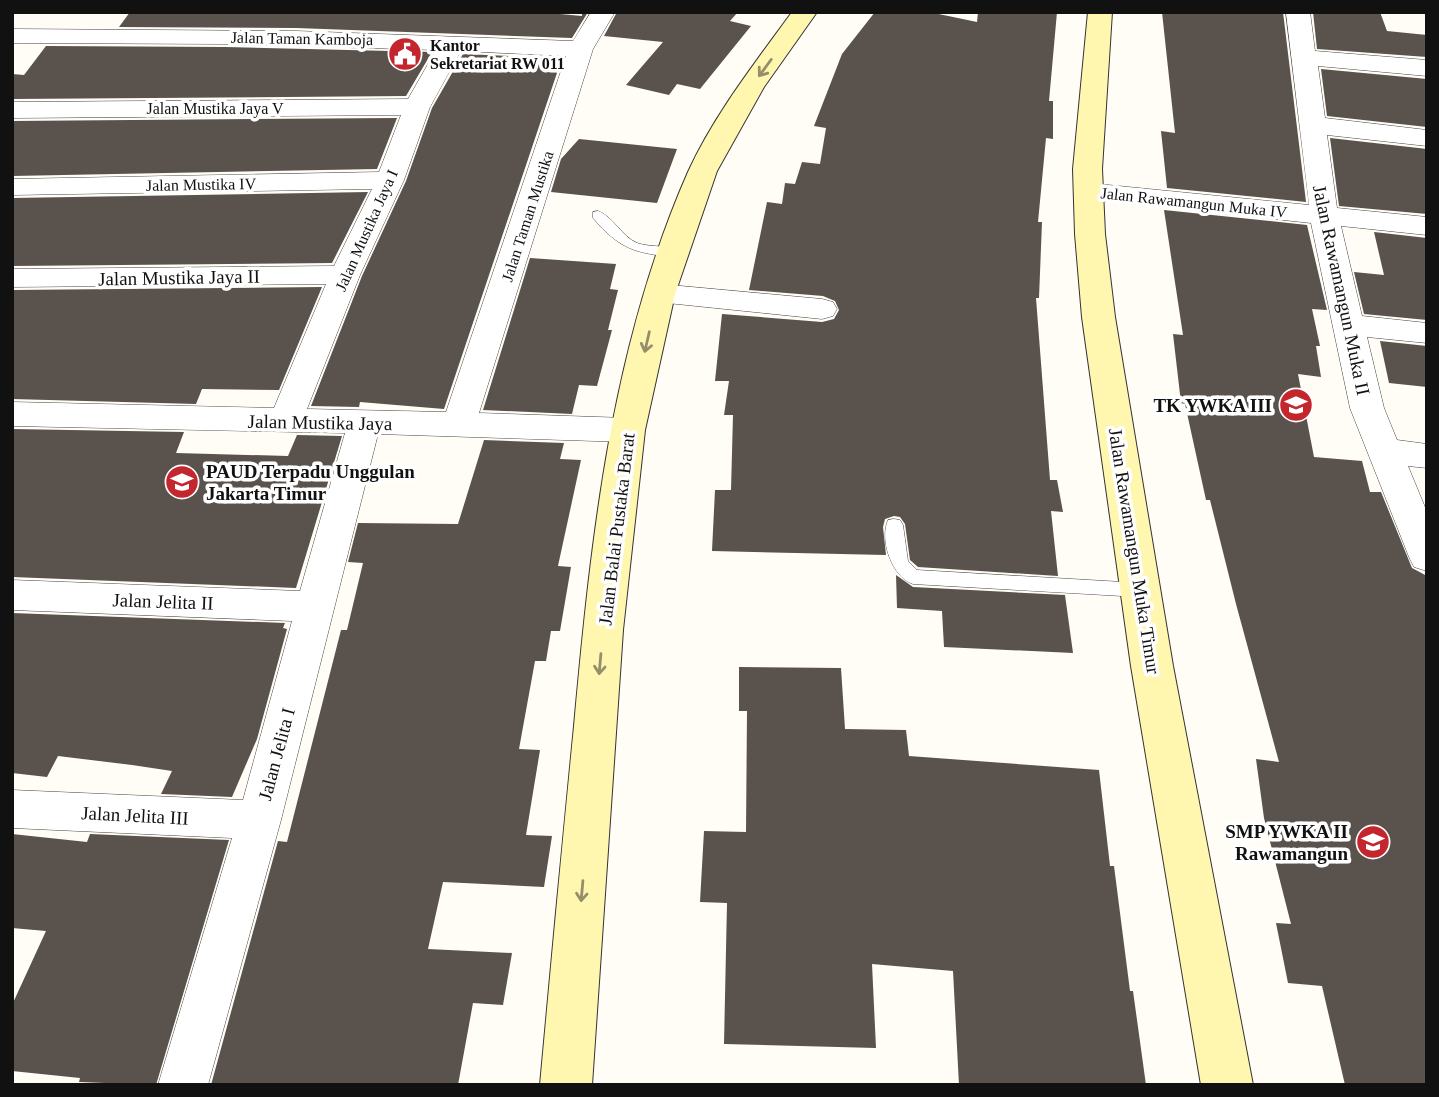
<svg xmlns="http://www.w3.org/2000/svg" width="1439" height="1097" viewBox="0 0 1439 1097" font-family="Georgia,serif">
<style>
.building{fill:#5a524d}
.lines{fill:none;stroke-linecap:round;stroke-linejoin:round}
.lane-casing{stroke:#444;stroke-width:1}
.street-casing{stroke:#444;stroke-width:1}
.secondary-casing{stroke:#333;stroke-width:2}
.lane{fill:#fff;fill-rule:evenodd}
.street{fill:#fff;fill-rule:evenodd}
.secondary{fill:#fff6b0;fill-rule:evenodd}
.oneway{stroke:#948f68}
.labels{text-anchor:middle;stroke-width:7;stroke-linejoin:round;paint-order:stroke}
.far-street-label{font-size:16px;fill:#111;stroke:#fff}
.far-poi-label{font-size:16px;font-weight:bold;fill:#111;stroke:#fff;text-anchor:start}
.street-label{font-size:19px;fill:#111;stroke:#fff}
.poi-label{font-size:19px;font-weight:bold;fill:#111;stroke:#fff;text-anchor:end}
</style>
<rect width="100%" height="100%" fill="#fffdf5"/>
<path class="building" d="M130 12H538L582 16V12H588L572 38 296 28 119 27Z
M617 12H738L730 21 751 26 700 89 677 84 669 95 626 85 663 42 604 36Z
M875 12H929L977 22 978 12H1057L1049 101H1053V139L1046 138 1038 222H1042L1039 298H1036L1050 480H1057L1063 512 1051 511 1058 576 918 567 910 560 905 524 900 517 894 516 885 519 883 527 886 555 712 551 715 490H731L733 415H724L729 381H715L722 314 822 322 834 319 839 310 835 301 823 296 749 290 767 202 782 204 785 183 795 184 802 162 820 164 826 128 814 126 842 54Z
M1162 12H1283L1306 202 1167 188 1161 131 1175 133Z
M1313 12H1380L1387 31 1427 35V57L1317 49Z
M46 46 225 47 432 52 406 96 12 99V74L24 75Z
M463 54 562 58 444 409 360 402 359 407 311 406 362 276 406 181 432 108Z
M1321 69 1427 79V127L1327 116Z
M397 118 377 169 12 176V121Z
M1330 138 1427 149V214L1339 206Z
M579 139 677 149 657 203 551 192 561 159Z
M368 192 332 263 12 266V198Z
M1164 210 1307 225 1327 310 1312 309 1320 346H1316L1321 377 1298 374 1314 457 1362 461 1370 492H1381L1412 568 1427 576V1085H1345L1322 986 1288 983 1276 923 1291 924 1264 818 1256 759 1279 762 1236 604 1210 500H1206L1185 404 1181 403 1173 334 1183 335Z
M1374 232 1427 238V320L1364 314 1354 272 1384 275Z
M530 258 616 264 610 289 618 290 608 330H612L597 386 579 385 572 414 483 410Z
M322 287 279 390 202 389 196 404 12 399V290Z
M1380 341 1427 346V387L1389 383Z
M12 429 184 432 176 453 288 456 297 435 342 436 296 588 12 577Z
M484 440 564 443 560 459 581 460 558 566 571 567 560 631H551L546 661H535L519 749 540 750 526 835 552 836 544 887 443 882 428 949 512 953 503 1005 473 1003 458 1085H211L278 841 287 842 341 630H347L363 563 348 562 358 523 458 524Z
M896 575 913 587 1065 595 1073 653 944 647 942 611 897 608Z
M12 613 285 623 283 628 287 629 257 739 232 797 161 794 172 771 132 765 58 756 47 777 12 773Z
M739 667 841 668 845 729 906 730 909 756 1099 770 1110 866H1114L1130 991H1133L1146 1085H959L953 971 872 964 876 1048 724 1044 727 903 700 902 704 831 746 832 747 711H739Z
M12 834 87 842 90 834 229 840 156 1085 79 1082 80 1078 12 1071V1005L46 931 12 928Z"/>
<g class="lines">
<g class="lane-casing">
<path id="lane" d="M598 211C613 216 621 236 637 243 651 248 670 244 681 253L674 257C634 253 620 249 593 218V212Z
M894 519 900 520 903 525 908 561 917 570 1140 583 1146 585 1149 590 1146 595 1140 597 913 584C892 577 879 540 888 520Z"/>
</g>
<g class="street-casing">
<path id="street" d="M591 12H615L593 49 479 413 627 418 639 422 644 430 639 438 627 442 378 434 281 820 208 1085H158L232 838 12 828V790L243 800 292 621 12 610V580L300 591 345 433 12 426V402L274 408 326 284 12 287V269L334 266 372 189 12 195V179L379 172 401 115 12 118V102L408 99 436 50 225 44 12 43V29L296 31 573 41ZM461 51 566 56 446 412 307 409 360 275 404 180 430 107Z
M1286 12H1310L1315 51 1427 60V76L1318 66 1325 118 1427 130V146L1327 135 1337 208 1427 217V235L1341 226 1362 316 1427 323V343L1367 337 1384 408 1397 440 1427 444V468L1408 466 1427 512V571L1414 567 1409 557 1350 408 1311 223 1088 199 1078 197 1074 191 1078 185 1088 183 1309 205Z
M659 284 822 299 833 302 837 309 833 316 822 319 648 301 644 294 648 287Z"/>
</g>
<g class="secondary-casing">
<path id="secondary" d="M792 12H817L764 87 717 171 675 294 645 430 623 630 592 1085H540C551 965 562 846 574 726 591 539 611 347 688 172 714 115 755 63 792 12Z
M1088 12H1112L1102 169 1105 234 1115 317 1173 666 1253 1085H1201L1131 666 1082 317 1075 234 1073 169Z"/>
</g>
<use href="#lane" class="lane"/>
<use href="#street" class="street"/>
<use href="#secondary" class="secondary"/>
</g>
<defs><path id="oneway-shaft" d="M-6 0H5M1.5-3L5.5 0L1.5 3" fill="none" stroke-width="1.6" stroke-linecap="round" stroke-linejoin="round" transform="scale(1.75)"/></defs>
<g class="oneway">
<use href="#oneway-shaft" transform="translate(765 68) rotate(126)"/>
<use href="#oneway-shaft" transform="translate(647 342) rotate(103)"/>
<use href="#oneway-shaft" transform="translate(600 664) rotate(95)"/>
<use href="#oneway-shaft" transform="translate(582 891) rotate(95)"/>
</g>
<defs>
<g id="civic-disc" transform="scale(1.75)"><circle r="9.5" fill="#c4262e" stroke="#fff"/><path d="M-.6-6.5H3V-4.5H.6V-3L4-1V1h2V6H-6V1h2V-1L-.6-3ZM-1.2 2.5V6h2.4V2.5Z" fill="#fff"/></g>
<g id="school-disc" transform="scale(1.75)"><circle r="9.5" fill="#c4262e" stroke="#fff"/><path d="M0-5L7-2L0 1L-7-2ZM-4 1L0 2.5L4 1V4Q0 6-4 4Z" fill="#fff"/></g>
</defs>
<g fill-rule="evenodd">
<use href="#civic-disc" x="405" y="54"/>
<use href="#school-disc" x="1296" y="405"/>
<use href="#school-disc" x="182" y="482"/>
<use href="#school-disc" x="1373" y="842"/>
</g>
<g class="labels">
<g class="far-street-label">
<text transform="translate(302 38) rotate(1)" y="6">Jalan Taman Kamboja</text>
<text x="215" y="114">Jalan Mustika Jaya V</text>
<text transform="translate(201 184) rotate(-1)" y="6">Jalan Mustika IV</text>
<text transform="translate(1194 202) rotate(6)" y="6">Jalan Rawamangun Muka IV</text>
<text transform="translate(527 216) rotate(-72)" y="6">Jalan Taman Mustika</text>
<text transform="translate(366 230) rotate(-66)" y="6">Jalan Mustika Jaya I</text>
</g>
<g class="far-poi-label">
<text x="430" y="51">Kantor<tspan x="430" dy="18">Sekretariat RW 011</tspan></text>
</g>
<g class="street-label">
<text transform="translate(179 277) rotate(-1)" y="7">Jalan Mustika Jaya II</text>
<text transform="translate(1342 290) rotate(78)" y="7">Jalan Rawamangun Muka II</text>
<text transform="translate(320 422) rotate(1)" y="7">Jalan Mustika Jaya</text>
<text transform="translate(616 529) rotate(-83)" y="7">Jalan Balai Pustaka Barat</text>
<text transform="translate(1135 551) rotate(81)" y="7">Jalan Rawamangun Muka Timur</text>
<text transform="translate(163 601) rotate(2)" y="7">Jalan Jelita II</text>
<text transform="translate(276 754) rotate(-75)" y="7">Jalan Jelita I</text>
<text transform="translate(135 815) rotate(3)" y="7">Jalan Jelita III</text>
</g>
<g class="poi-label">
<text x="1272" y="412">TK YWKA III</text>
<text x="206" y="478" text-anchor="start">PAUD Terpadu Unggulan<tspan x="206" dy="22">Jakarta Timur</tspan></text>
<text x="1348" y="838">SMP YWKA II<tspan x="1348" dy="22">Rawamangun</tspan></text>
</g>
</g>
<rect width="1439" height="1097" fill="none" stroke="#111111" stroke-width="28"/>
</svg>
